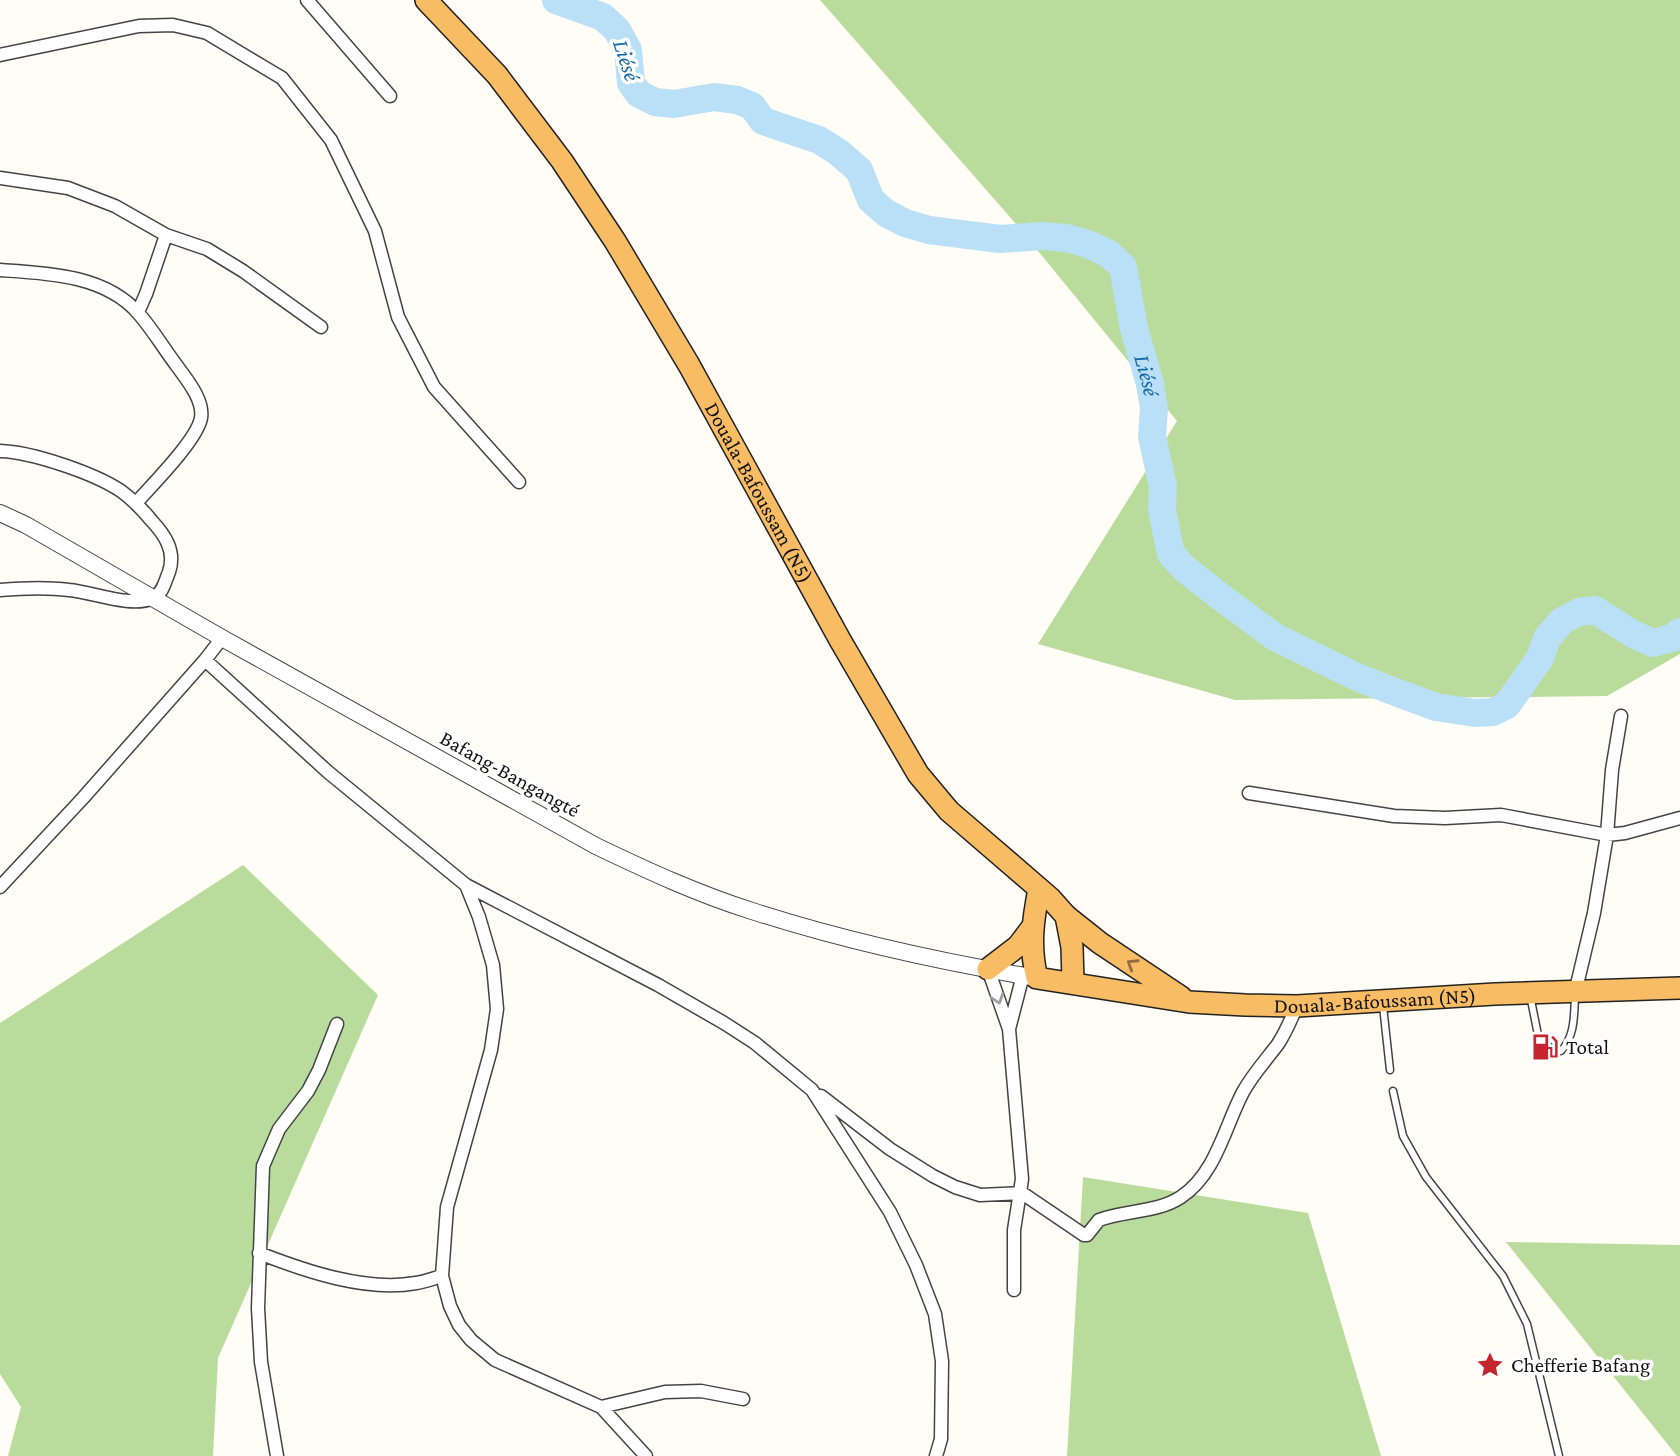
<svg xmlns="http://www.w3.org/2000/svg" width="1680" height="1456" viewBox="0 0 1680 1456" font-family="'Crimson Pro',serif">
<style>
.forest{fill:#b9dc9c}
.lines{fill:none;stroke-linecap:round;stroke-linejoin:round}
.river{stroke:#b9e0f7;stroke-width:28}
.service-casing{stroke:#444;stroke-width:9}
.minor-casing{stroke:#444;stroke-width:15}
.tertiary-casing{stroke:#444;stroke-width:18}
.trunk-casing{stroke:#222;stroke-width:24}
.service{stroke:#fff;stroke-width:6}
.minor{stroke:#fff;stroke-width:12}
.tertiary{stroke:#fff;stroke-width:16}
.trunk{stroke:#f7bc64;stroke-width:21}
.oneway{stroke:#906f3f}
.oneway2{stroke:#a0a0a0}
.labels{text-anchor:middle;stroke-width:7;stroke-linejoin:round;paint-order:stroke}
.street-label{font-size:21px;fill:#111;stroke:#fff}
.poi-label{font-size:21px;fill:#111;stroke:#fff;text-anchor:start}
.water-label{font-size:23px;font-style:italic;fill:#1768a6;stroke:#fff}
</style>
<rect width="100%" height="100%" fill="#fffdf5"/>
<path class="forest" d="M820 0H1680V654L1607 696 1235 700 1038 644 1177 421 1016 224Z
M243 865 378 995 218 1358 213 1456H8L21 1407 0 1374V1023Z
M1083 1177 1308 1213 1381 1456H1067Z
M1506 1242 1680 1245V1456H1677Z"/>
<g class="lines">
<path class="river" id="s1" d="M556 0 603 17 617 30 628 50 631 83 639 94 655 102 674 104 714 97 737 100 752 106 763 121 819 140 838 152 859 170 871 200 886 213 905 223 929 230 1000 239 1042 236 1066 238 1088 244 1109 254 1123 267 1134 328 1150 384 1154 408 1152 437 1163 486 1162 510 1171 554 1184 568 1218 595 1275 637 1357 677 1390 690 1436 707 1475 713 1493 712 1507 705 1540 658 1547 638 1562 621 1579 612 1595 610 1633 634 1653 643 1672 638 1680 632"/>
<g class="service-casing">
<path id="service" d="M1530 995 1539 1040 1554 1050 1561 1051C1575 1036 1574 1016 1575 996
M1383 1006 1390 1070
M1393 1091 1403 1136 1426 1177 1503 1276 1527 1324 1559 1456"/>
</g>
<g class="minor-casing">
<path id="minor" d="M307 0 390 96
M0 55 139 26 173 25 207 33 282 78 331 140 375 231 398 317 434 387 519 482
M0 178 68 188 115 206 166 235 146 294 138 312
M166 235 207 249 243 271 321 327
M0 270C47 273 106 275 139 314 153 330 164 349 177 366 187 380 204 400 201 418 197 440 152 485 136 503
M0 451C32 452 94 473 121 491 132 499 142 509 151 520 165 535 176 551 169 572 165 581 163 594 153 598 130 608 93 592 69 590 46 587 23 588 0 590
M205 660 328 772 466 885 479 917 493 965 497 1009 491 1050 447 1207 442 1276 450 1306 459 1325 471 1340 495 1360 601 1407 665 1392 701 1391 743 1399
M1249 793 1394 816 1445 818 1501 815 1607 835 1625 833 1680 818
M466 885 658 985 724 1023 755 1043 812 1090 890 1212 916 1265 935 1314 942 1361 941 1439 936 1456
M0 887 83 798 205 660 222 638
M988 969 1009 1029
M1575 993 1594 913 1607 835 1612 770 1621 716
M821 1096 890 1149 933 1176 955 1187 980 1195 1022 1193 1084 1235H1087L1099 1220C1125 1210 1157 1213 1181 1197 1216 1174 1225 1126 1243 1092 1253 1074 1266 1060 1278 1044 1286 1032 1291 1019 1297 1006
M259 1253C305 1271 366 1292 416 1283 425 1282 434 1278 442 1276
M1014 1290V1230L1022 1179 1009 1029 1023 975
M601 1407 646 1456
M277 1456 261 1362 258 1308 263 1166 279 1129 308 1091 319 1070 337 1024"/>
</g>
<g class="tertiary-casing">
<path id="tertiary" d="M0 513 26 525 222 638 596 846C646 870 698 894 752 911 845 941 941 962 1037 978"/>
</g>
<g class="trunk-casing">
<g id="trunk">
<path id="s2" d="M426 0 497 75 562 161 615 241 689 365 840 640 918 774 949 811 1050 898 1066 916 1072 947 1073 982"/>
<path id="s3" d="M1039 889C1033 920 1029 946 1037 978L1189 1002 1245 1005 1297 1006 1495 994 1680 988"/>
<path d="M1066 916 1100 943 1181 997"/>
<path d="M988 969 1018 946 1031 929"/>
</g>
</g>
<use href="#service" class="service"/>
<use href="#minor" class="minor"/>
<use href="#tertiary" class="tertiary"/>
<use href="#trunk" class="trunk"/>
</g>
<defs><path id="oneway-chevron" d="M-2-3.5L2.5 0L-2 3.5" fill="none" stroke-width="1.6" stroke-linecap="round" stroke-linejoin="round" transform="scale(1.75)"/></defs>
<use class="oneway" href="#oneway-chevron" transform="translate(1132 964) rotate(-147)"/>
<use class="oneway2" href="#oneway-chevron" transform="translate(998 999) rotate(72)"/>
<defs>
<g id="fuel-bare" transform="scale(2.1)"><path d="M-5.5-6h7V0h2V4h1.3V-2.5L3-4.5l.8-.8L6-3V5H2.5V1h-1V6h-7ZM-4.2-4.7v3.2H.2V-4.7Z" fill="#c4262e" stroke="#fff" stroke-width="2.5" paint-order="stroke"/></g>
<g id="sight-bare" transform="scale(2.1)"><path d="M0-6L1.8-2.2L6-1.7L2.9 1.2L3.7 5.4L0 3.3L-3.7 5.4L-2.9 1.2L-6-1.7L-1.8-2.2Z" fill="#c4262e" stroke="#fff" stroke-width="2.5" paint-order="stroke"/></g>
</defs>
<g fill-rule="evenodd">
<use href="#fuel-bare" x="1545" y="1047"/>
<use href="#sight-bare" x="1490" y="1365"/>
</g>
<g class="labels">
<g class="street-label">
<text dy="7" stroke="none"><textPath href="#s2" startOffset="597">Douala-Bafoussam (N5)</textPath></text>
<text transform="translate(510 774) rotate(29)" y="7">Bafang-Bangangté</text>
<text dy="7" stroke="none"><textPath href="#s3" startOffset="430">Douala-Bafoussam (N5)</textPath></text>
</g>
<g class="poi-label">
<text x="1566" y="1054">Total</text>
<text x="1511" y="1372">Chefferie Bafang</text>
</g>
<g class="water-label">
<text transform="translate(627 60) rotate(72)" y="8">Liésé</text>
<text dy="8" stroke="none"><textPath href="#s1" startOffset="796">Liésé</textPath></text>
</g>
</g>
</svg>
